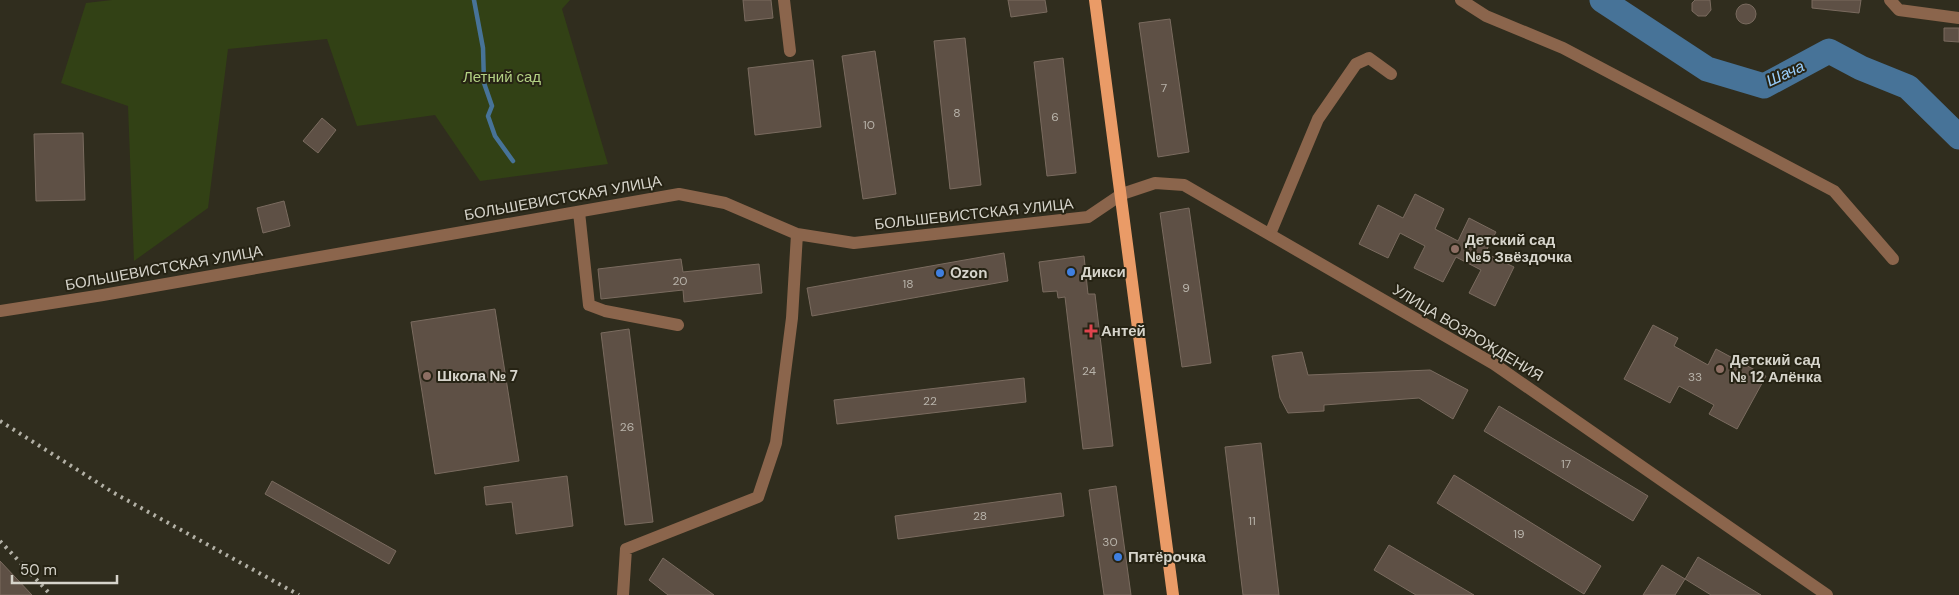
<svg xmlns="http://www.w3.org/2000/svg" width="1959" height="595" viewBox="0 0 1959 595" font-family="'DM Sans',sans-serif">
<style>
.green{fill:#324115}
.lines{fill:none;stroke-linecap:round;stroke-linejoin:round}
.stream{stroke:#477398;stroke-width:4.5}
.river{stroke:#477398;stroke-width:25}
.building{fill:#5e5045;stroke:#7a6b5f}
.minor{stroke:#8b654c;stroke-width:12}
.major{stroke:#ea9b67;stroke-width:12}
.rail{stroke:#b3b1a6;stroke-width:4;stroke-dasharray:2.5 5;stroke-linecap:butt}
.education-dot{fill:#8d6e63;stroke:#262314;stroke-width:2}
.shop-dot{fill:#3f7fe0;stroke:#262314;stroke-width:2}
.health-dot{fill:#e0444e;stroke:#262314;stroke-width:2}
.labels{text-anchor:middle;stroke-width:4;stroke-linejoin:round;paint-order:stroke}
.number-label{font-size:12px;fill:#b8b3aa}
.park-label{font-size:15px;fill:#b3d184;stroke:#262314}
.street-label{font-size:15px;fill:#d6d4cb;stroke:#262314}
.poi-label{font-size:15px;font-weight:bold;fill:#d6d4cb;stroke:#262314;text-anchor:start}
.water-label{font-size:16px;font-style:italic;fill:#99cefc;stroke:#262314}
</style>
<rect width="100%" height="100%" fill="#302d1e"/>
<path class="green" d="M112 0H570L562 9 608 164 480 181 435 115 357 126 327 39 228 49 208 208 134 261 128 106 61 83 86 3Z"/>
<g class="lines">
<path class="stream" d="M474 0 483 48 484 83 492 106 488 116 495 136 513 161"/>
<path class="river" d="M1602 0 1707 69 1764 86 1829 51 1861 68 1908 87 1959 137"/>
</g>
<path class="building" d="M743 0H771L773 18 745 21Z
M1008 0H1045L1047 12 1011 17Z
M1695 0H1710L1711 10 1706 16H1698L1692 11V3Z
M1812 0H1861L1859 13 1812 8Z
M1736 14a10 10 0 1 1 20 0a10 10 0 1 1-20 0Z
M1170 19 1189 152 1158 157 1139 23Z
M1944 28H1959V42L1944 41Z
M965 38 981 185 950 189 934 41Z
M875 51 896 194 863 199 842 56Z
M1063 58 1076 173 1047 176 1034 62Z
M813 60 821 127 755 135 748 68Z
M322 118 336 130 318 153 303 141Z
M83 133 85 200 36 201 34 134Z
M1415 194 1444 209 1435 229 1458 241 1469 218 1496 232 1485 253 1514 267 1495 306 1469 293 1481 270 1456 257 1443 282 1414 268 1425 246 1400 233 1388 258 1359 244 1378 205 1403 218Z
M284 201 290 226 263 233 257 208Z
M1189 208 1211 363 1182 367 1160 213Z
M1004 253 1008 281 812 316 807 288Z
M1084 256 1088 294H1095L1113 446 1083 449 1065 297 1058 298 1057 291 1043 292 1039 262Z
M681 259 683 272 759 264 762 293 684 302 683 290 601 299 598 269Z
M495 309 519 461 435 474 411 322Z
M1653 325 1678 338 1674 346 1708 365 1716 349 1766 376 1737 429 1709 414 1714 405 1679 386 1670 403 1624 379Z
M629 329 653 522 625 525 601 333Z
M1302 352 1308 375 1430 370 1468 390 1453 419 1419 398 1324 405V411L1288 413 1280 398 1272 356Z
M1024 378 1026 402 837 424 834 400Z
M1499 406 1648 496 1633 521 1484 431Z
M1261 443 1279 595H1243L1225 447Z
M1454 475 1601 566 1584 594 1437 503Z
M567 476 573 526 516 534 512 502 486 505 484 487Z
M272 481 396 551 389 564 265 494Z
M1116 486 1131 595H1104L1089 490Z
M1061 493 1064 516 898 539 895 516Z
M1389 545 1474 595H1416L1374 570Z
M1698 557 1761 595H1711L1685 579Z
M663 558 714 595H668L649 580Z
M0 561 32 595H0Z
M1662 565 1685 579 1675 595H1643Z"/>
<g class="lines">
<path class="minor" d="M784 0 790 51
M1461 0 1486 16 1563 48 1834 191 1893 259
M1890 0 1899 10 1959 18
M579 212 589 305 605 311 678 325
M1270 234 1318 119 1356 64 1369 58 1391 74
M0 311 103 295 679 194 725 203 797 234 854 243 1088 217 1122 194 1155 183 1184 185 1494 364 1827 595
M623 595 626 549 758 497 776 443 792 318 797 234"/>
<path class="major" d="M1095 0 1173 595"/>
<path class="rail" d="M0 421 114 493 299 595
M0 541 51 595"/>
</g>
<g class="education-dot">
<circle cx="1455" cy="249" r="5"/>
<circle cx="1720" cy="369" r="5"/>
<circle cx="427" cy="376" r="5"/>
</g>
<g class="shop-dot">
<circle cx="1071" cy="272" r="5"/>
<circle cx="940" cy="273" r="5"/>
<circle cx="1118" cy="557" r="5"/>
</g>
<path class="health-dot" d="M1088.5 323.5h5v5h5v5h-5v5h-5v-5h-5v-5h5z"/>
<g class="labels">
<g class="number-label">
<text x="1164" y="92">7</text>
<text x="957" y="117">8</text>
<text x="1055" y="121">6</text>
<text x="869" y="129">10</text>
<text x="680" y="285">20</text>
<text x="908" y="288">18</text>
<text x="1186" y="292">9</text>
<text x="1089" y="375">24</text>
<text x="1695" y="381">33</text>
<text x="930" y="405">22</text>
<text x="627" y="431">26</text>
<text x="1566" y="468">17</text>
<text x="980" y="520">28</text>
<text x="1252" y="525">11</text>
<text x="1519" y="538">19</text>
<text x="1110" y="546">30</text>
</g>
<g class="park-label">
<text x="502" y="82">Летний сад</text>
</g>
<g class="street-label">
<text transform="translate(563 198) rotate(-10)" y="5">БОЛЬШЕВИСТСКАЯ УЛИЦА</text>
<text transform="translate(974 214) rotate(-6)" y="5">БОЛЬШЕВИСТСКАЯ УЛИЦА</text>
<text transform="translate(164 268) rotate(-10)" y="5">БОЛЬШЕВИСТСКАЯ УЛИЦА</text>
<text transform="translate(1468 333) rotate(31)" y="5">УЛИЦА ВОЗРОЖДЕНИЯ</text>
</g>
<g class="poi-label">
<text x="1465" y="245">Детский сад<tspan x="1465" dy="17">№5 Звёздочка</tspan></text>
<text x="1081" y="277">Дикси</text>
<text x="950" y="278">Ozon</text>
<text x="1101" y="336">Антей</text>
<text x="1730" y="365">Детский сад<tspan x="1730" dy="17">№ 12 Алёнка</tspan></text>
<text x="437" y="381">Школа № 7</text>
<text x="1128" y="562">Пятёрочка</text>
</g>
<g class="water-label">
<text transform="translate(1785 73) rotate(-25)" y="6">Шача</text>
</g>
</g>
<path d="M12 575v8h105v-8" fill="none" stroke="#d6d4cb" stroke-width="2.5"/>
<text x="20" y="575" font-size="15" fill="#d6d4cb" stroke="#262314" stroke-width="4" paint-order="stroke">50 m</text>
</svg>
